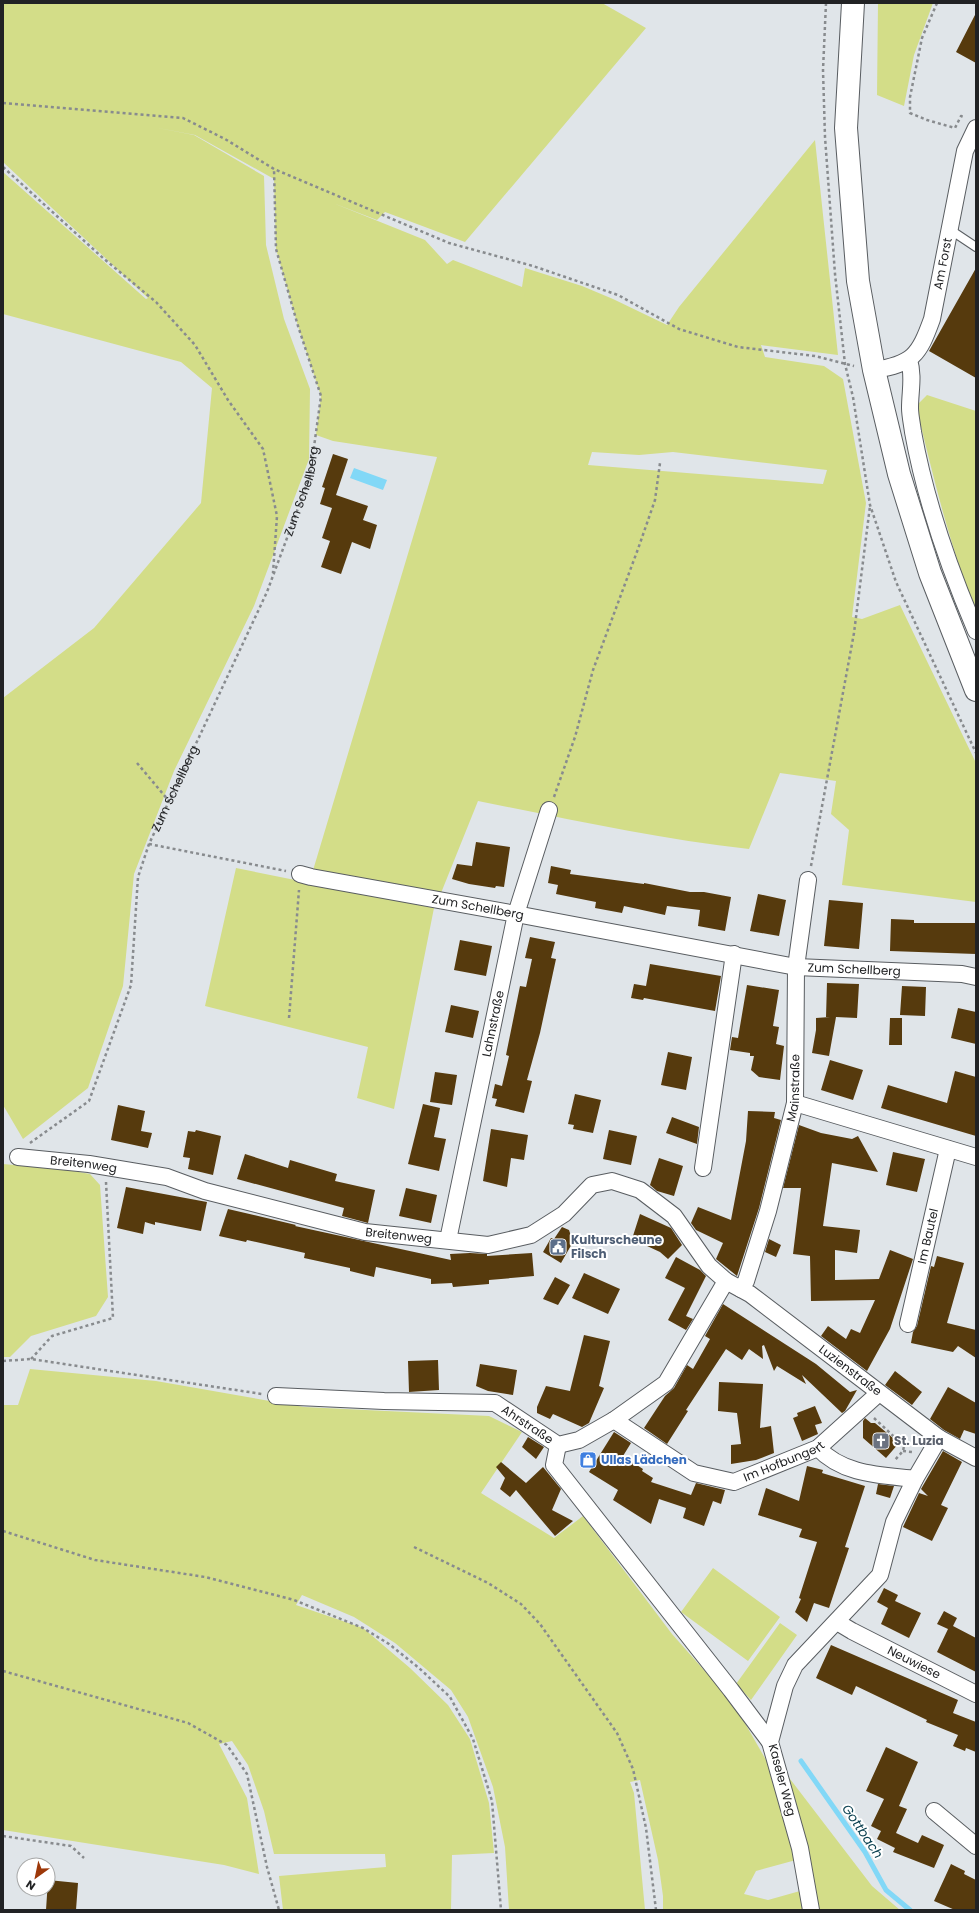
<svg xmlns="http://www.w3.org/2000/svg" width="979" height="1913" viewBox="0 0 979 1913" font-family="Poppins,sans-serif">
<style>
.green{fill:#d3dd88;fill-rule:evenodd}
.water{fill:#82d8f7}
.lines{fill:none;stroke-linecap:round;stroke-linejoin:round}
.stream{stroke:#82d8f7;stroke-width:5}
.building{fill:#563a0d}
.lane-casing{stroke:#595d61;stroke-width:10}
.street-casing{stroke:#595d61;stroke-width:18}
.secondary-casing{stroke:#595d61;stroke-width:24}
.path{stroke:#888b8e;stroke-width:2.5;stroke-dasharray:3 3;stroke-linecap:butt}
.lane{stroke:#fff;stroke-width:8}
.street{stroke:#fff;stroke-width:16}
.secondary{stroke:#fff;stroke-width:22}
.labels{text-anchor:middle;stroke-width:4;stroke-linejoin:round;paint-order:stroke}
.street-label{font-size:12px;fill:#212224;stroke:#fff}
.service-label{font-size:12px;font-weight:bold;fill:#4e5e75;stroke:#fff;text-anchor:start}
.worship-label{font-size:12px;font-weight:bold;fill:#5b616d;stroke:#fff;text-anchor:start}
.shop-label{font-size:12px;font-weight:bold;fill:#366cbe;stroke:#fff;text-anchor:start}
.water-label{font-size:13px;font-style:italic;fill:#083e4e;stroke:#fff}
</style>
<rect width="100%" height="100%" fill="#e0e5e9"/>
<path class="green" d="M3 3H602L646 28 465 242 385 212 377 220 333 203 425 240 447 264 453 260 522 287 525 268 582 286 613 299 667 325 679 307 815 140 838 355 761 345 765 357 824 366 843 379 866 503 852 617 862 619 900 605 976 763V902L842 885 849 830 831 814 836 781 780 773 749 849C658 839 568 819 478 801L441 893 311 877 437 457 333 441 316 435 321 396 298 326 276 249 274 179 195 135 153 127 194 135 264 176 266 245 284 319 310 389 309 459 254 606 174 771 134 874 123 986 88 1088 23 1139 3 1105V698L94 628 201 503 212 388 181 362 3 314V172L146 299 148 298 3 162ZM673 452 827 470 823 484 588 465 592 452 639 455Z
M878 3H933L914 55 904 106 877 95Z
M927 395 976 411V611C949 545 933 475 916 406Z
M236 868 434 908 394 1109 357 1098 368 1047 205 1006Z
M3 1164 68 1170 90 1174 100 1185 108 1297 96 1316 31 1336 10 1357H3Z
M30 1369 156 1381 304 1407 489 1416 522 1432 481 1493 554 1538 583 1516 672 1634 734 1704 770 1767 796 1860 756 1871 744 1894 768 1900 800 1891 806 1910H663V1896L658 1860 640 1780 630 1782 634 1793 645 1910H509L505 1847 493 1787 468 1717 451 1690 395 1643 354 1617 302 1595 296 1605 363 1628 410 1668 448 1705 470 1739 489 1803 494 1853 452 1855 451 1910H283L279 1876 386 1867 385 1854H274L264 1811 248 1765 232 1741 219 1744 247 1798 259 1874 224 1865 3 1830V1405H18Z
M713 1568 780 1617 748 1661 681 1612Z
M780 1623 797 1635 751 1700 736 1684Z
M787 1775 872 1886 900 1910H815Z"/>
<path class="water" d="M354 468 387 480 383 490 350 478Z"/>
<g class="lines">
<path class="stream" d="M801 1761 865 1852 886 1890 910 1910"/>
</g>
<path class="building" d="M976 13V63L956 52Z
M976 268V378L929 351Z
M333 454 348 459 336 495 368 506 363 520 377 525 370 549 352 542 341 574 321 567 330 541 322 538 332 508 320 504 325 488 322 487Z
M476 842 510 847 504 887 496 886 495 888 469 884 452 879 457 864 472 866Z
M551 866 571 870 570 874 644 884V883L690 892H704L731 897 725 931 698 926 700 910 667 906 665 915 624 906 622 913 595 908 596 902 556 894 558 885 548 883Z
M758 894 786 900 779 936 750 931Z
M829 900 863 903 859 949 824 946Z
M891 919 914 920V923H976V954L890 951Z
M530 937 555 942 551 958 556 959 540 1033 527 1080 532 1081 524 1113 495 1106 497 1099 492 1098 495 1084 502 1086 509 1056 506 1055 520 986 526 987 532 959 525 958Z
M460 940 492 946 486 976 454 970Z
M650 964 721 976 715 1011 644 998 643 1000 631 998 634 984 646 986Z
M827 983 859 984 857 1018 836 1017 829 1056 812 1053 816 1030V1018L830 1017H826Z
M747 985 779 990 773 1026 779 1027 776 1044 784 1046 780 1080 759 1077 751 1070 754 1056H750V1053L730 1050 732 1037 738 1038Z
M902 986 926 987 925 1016 900 1015Z
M451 1005 479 1011 473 1038 445 1032Z
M958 1008 976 1012V1044L951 1038Z
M890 1018H902V1045H889Z
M668 1052 692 1057 686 1090 661 1085Z
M830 1060 863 1070 853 1100 821 1090Z
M955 1071 976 1077V1136L881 1108 888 1085 947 1103Z
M435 1072 457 1075 452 1105 430 1102Z
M575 1094 601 1100 593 1133 573 1129 574 1125 568 1124Z
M423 1104 440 1108 434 1137 446 1139 439 1171 408 1164Z
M118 1105 145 1111 141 1131 152 1133 148 1148 111 1140Z
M748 1111 775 1112 774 1118 781 1120 759 1208 737 1276 716 1259 723 1243 696 1230 691 1223 698 1207 731 1220 746 1141Z
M672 1117 699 1127 697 1144 666 1133Z
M799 1125 821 1133 852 1139 858 1136 878 1172 832 1163 823 1226 860 1230 857 1253 835 1250V1280L879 1279 890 1250 913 1259 890 1329 867 1371 821 1336 828 1326 846 1339 851 1329 860 1333 875 1300 811 1301 810 1256 793 1254 801 1188H783Z
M491 1129 528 1135 524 1160 511 1158 507 1187 483 1181Z
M196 1130 221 1136 213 1175 188 1169 190 1158 183 1157 188 1131 195 1132Z
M609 1130 637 1136 631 1165 603 1159Z
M893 1152 925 1159 917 1192 886 1185Z
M245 1154 288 1168 290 1160 337 1174 335 1181 375 1190 368 1223 342 1216 344 1208 237 1179Z
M659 1158 683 1166 674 1196 657 1191 650 1185Z
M126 1187 207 1202 201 1231 155 1222V1225L145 1222 143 1234 117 1228Z
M406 1188 437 1195 431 1223 399 1216Z
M228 1209 296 1225 295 1226 451 1260 450 1254 470 1253 487 1254V1256L532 1253 534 1276 489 1280V1284L453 1287 452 1283 431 1284V1279L376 1267 374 1277 350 1271V1268L304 1258 305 1253 247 1240 246 1242 219 1236Z
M640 1214 671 1228 682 1245 668 1259 660 1252 632 1239Z
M562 1227 569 1230 573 1242 561 1263 543 1252 551 1238 554 1239Z
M769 1239 781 1245 776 1257 765 1252Z
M937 1256 964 1263 947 1323 976 1330V1358L958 1346 953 1352 911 1343 913 1332 917 1326 931 1266 934 1267Z
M676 1257 700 1270 706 1276 686 1316 693 1319 686 1330 668 1320 685 1288 665 1278Z
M584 1273 620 1289 608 1314 572 1298Z
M555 1277 570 1285 558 1305 543 1299Z
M723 1304 816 1364 850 1392 857 1390 845 1411 842 1413 802 1375 806 1384 777 1366 774 1371 764 1345 762 1346 763 1359 749 1349 742 1360 726 1349 686 1410 688 1411 667 1444 644 1428 665 1396 674 1388 687 1365 693 1369 710 1339 705 1336Z
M584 1335 610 1341 599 1386 604 1388 589 1423 582 1427 553 1414 550 1419 537 1413V1407L546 1386 570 1391Z
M438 1360 439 1390 409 1392 408 1361Z
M480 1364 517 1370 513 1395 488 1391 476 1386Z
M895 1371 922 1392 912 1405 885 1385Z
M719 1382 763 1384 760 1428 771 1426 774 1453 756 1460 731 1464V1445L741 1444 737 1413 718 1411Z
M948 1387 976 1403V1434L964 1430 960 1439 944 1430 930 1419Z
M815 1406 822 1423 815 1425 818 1434 802 1441 793 1418 798 1416 797 1413Z
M865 1418 871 1423H875L899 1443 886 1458 863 1438V1421Z
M614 1432 631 1443 623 1456 643 1469 642 1471 653 1478 651 1482 691 1495 696 1483 725 1490 721 1504 713 1501 704 1526 683 1518 686 1508 659 1499 651 1524 613 1500 618 1490 589 1472Z
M528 1437 544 1447 536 1459 522 1447Z
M943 1451 962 1462 941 1505 948 1508 932 1541 903 1527 919 1493 928 1496 921 1489Z
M501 1462 526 1483 543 1467 561 1489 552 1510 573 1521 555 1536 516 1490 510 1497 500 1489 505 1478 496 1467Z
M807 1466 823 1470 822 1473 865 1486 845 1547 849 1548 829 1608 814 1603 807 1622 795 1612 801 1599 799 1598 817 1542 799 1537 802 1529 758 1515 766 1488 799 1501Z
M878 1484 894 1486 890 1498 876 1494Z
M884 1588 898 1595 895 1601 921 1613 909 1638 881 1624 888 1608 877 1602Z
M944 1611 957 1618 953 1626 976 1638V1672L937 1652 948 1629 937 1624Z
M831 1645 958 1700 953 1713 976 1722V1752L966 1748 965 1751 953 1746 958 1735 926 1722 927 1720 856 1686 852 1695 816 1678Z
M886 1747 918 1762 899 1806 907 1809 896 1833 918 1843 922 1835 944 1845 934 1868 893 1852 895 1848 877 1839 881 1831 871 1826 884 1799 866 1791Z
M951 1864 965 1871 964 1874 976 1880V1910H955L934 1901Z
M48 1880 78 1883 76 1910H46Z"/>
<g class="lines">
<g class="lane-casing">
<path id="lane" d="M949 229 976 247"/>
</g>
<g class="street-casing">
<g id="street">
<path d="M909 360C914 376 910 391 910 408 910 415 912 424 913 432 925 499 949 568 976 631"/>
<path id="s2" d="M874 370C913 364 919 355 932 319L965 151 976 128"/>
<path id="s3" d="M300 874 311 877 516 914 796 967 962 974 976 977"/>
<path d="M795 1103 976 1157"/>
<path id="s4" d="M18 1157 89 1164 167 1177 205 1191 365 1232 488 1245 531 1235 564 1214 592 1185 612 1181 640 1190 674 1216 709 1266 726 1281 750 1294 939 1438 976 1458"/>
<path d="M703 1168 734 954"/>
<path id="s5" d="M448 1240 516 914 549 810"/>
<path id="s6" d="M741 1289 746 1281 768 1211 795 1103 796 967 808 880"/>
<path id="s7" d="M908 1324 948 1149"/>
<path id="s8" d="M276 1396 384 1401 495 1403 558 1445 579 1440 614 1420 666 1383 726 1281"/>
<path id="s9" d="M614 1420 694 1473 734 1482 818 1448 879 1393"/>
<path d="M558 1445 554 1465 731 1690 770 1742"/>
<path d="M818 1448C843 1475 881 1475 915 1479"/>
<path id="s10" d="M837 1622 852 1631 976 1694"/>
<path d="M934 1811 976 1846"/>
<path d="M811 1910 800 1848 770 1742 785 1686 795 1665 880 1575 894 1522 915 1479 939 1438"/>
</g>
</g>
<g class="secondary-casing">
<path id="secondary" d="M853 3 846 128 858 281 874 370 899 474 930 573 976 690"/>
</g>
<g class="path">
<path d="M826 3 823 70 825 137 835 274 845 364 853 397 870 505 896 582 976 753"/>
<path d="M937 3 922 38 910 97V113L927 120 955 128 961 116 964 117"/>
<path d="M3 103 183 118 225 139 274 169 449 243 533 266 618 295 679 329 738 347 815 356 854 366"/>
<path d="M3 167 103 258 156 302 195 345 228 400 263 449 277 516 273 573"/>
<path d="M137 763 169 801"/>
<path d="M554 797 575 737 593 670 638 549 655 500 660 463"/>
<path d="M149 844 286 871"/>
<path d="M811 866 854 633 870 506"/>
<path d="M289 1018 299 890"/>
<path id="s1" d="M30 1143 89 1101 131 985 138 877 149 844 267 592 310 476 321 396 298 326 276 249 274 169"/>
<path d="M31 1359 52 1336 113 1318 106 1182"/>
<path d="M3 1361 31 1359 262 1394"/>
<path d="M874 1418 904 1446 903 1451 894 1461"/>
<path d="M903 1451 912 1452"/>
<path d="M3 1531 95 1560 205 1577 294 1600 363 1628 389 1644 419 1668 450 1697 473 1739 492 1801 501 1910"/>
<path d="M414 1547 488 1583 521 1604 540 1624 617 1733 633 1769 646 1828 656 1910"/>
<path d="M3 1671 188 1723 227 1745 247 1774 267 1867 279 1910"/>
<path d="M3 1836 71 1846 84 1858"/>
</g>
<use href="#lane" class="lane"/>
<use href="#street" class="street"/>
<use href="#secondary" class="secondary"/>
</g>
<defs>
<g id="civic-square" transform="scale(0.9)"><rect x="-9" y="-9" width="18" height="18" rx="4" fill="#5c6f8a" stroke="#fff"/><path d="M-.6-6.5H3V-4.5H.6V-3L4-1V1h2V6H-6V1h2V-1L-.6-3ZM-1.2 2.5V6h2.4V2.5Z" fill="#fff"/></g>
<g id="church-square" transform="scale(0.9)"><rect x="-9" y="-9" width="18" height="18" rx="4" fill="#6b7280" stroke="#fff"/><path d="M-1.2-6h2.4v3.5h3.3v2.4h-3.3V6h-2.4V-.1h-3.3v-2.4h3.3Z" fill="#fff"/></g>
<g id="shop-square" transform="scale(0.9)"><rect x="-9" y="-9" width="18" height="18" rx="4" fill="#3f7fe0" stroke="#fff"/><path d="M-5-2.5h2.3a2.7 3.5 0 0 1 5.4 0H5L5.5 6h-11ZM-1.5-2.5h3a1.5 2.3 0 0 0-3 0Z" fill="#fff"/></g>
</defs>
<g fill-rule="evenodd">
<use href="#civic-square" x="558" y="1247"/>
<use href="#church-square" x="881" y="1441"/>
<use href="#shop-square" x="588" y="1460"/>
</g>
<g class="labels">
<g class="street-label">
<text dy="4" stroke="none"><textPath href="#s2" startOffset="140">Am Forst</textPath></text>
<text dy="4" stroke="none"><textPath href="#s1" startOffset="724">Zum Schellberg</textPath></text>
<text dy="4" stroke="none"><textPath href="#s1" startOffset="400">Zum Schellberg</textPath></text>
<text dy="4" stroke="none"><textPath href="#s3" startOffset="181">Zum Schellberg</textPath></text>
<text dy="4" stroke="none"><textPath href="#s3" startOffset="563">Zum Schellberg</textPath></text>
<text dy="4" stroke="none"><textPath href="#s5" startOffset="221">Lahnstraße</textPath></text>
<text dy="4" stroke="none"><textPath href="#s6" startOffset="209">Mainstraße</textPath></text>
<text dy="4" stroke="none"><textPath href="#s4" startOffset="66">Breitenweg</textPath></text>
<text dy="4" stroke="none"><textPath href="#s4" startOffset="390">Breitenweg</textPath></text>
<text dy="4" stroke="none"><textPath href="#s7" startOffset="90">Im Bautel</textPath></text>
<text dy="4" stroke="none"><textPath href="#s4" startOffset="933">Luzienstraße</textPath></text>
<text dy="4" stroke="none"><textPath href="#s8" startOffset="258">Ahrstraße</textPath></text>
<text dy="4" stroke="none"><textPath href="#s9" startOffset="191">Im Hofbungert</textPath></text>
<text dy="4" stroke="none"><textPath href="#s10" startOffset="87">Neuwiese</textPath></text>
<text transform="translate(782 1780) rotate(75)" y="4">Kaseler Weg</text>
</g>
<g class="service-label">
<text x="571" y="1244">Kulturscheune<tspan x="571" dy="14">Filsch</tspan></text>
</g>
<g class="worship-label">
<text x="894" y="1445">St. Luzia</text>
</g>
<g class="shop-label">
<text x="601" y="1464">Ullas Lädchen</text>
</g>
<g class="water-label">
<text transform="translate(863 1831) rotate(56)" y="5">Gottbach</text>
</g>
</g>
<rect width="979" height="1913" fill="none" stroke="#212224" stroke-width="8"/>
<g transform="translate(36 1877) rotate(213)"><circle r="19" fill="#ffffff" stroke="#a6a7a7"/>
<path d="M0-3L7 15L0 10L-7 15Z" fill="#9d3809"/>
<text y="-6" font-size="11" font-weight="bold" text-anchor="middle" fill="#212224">N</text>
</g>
</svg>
